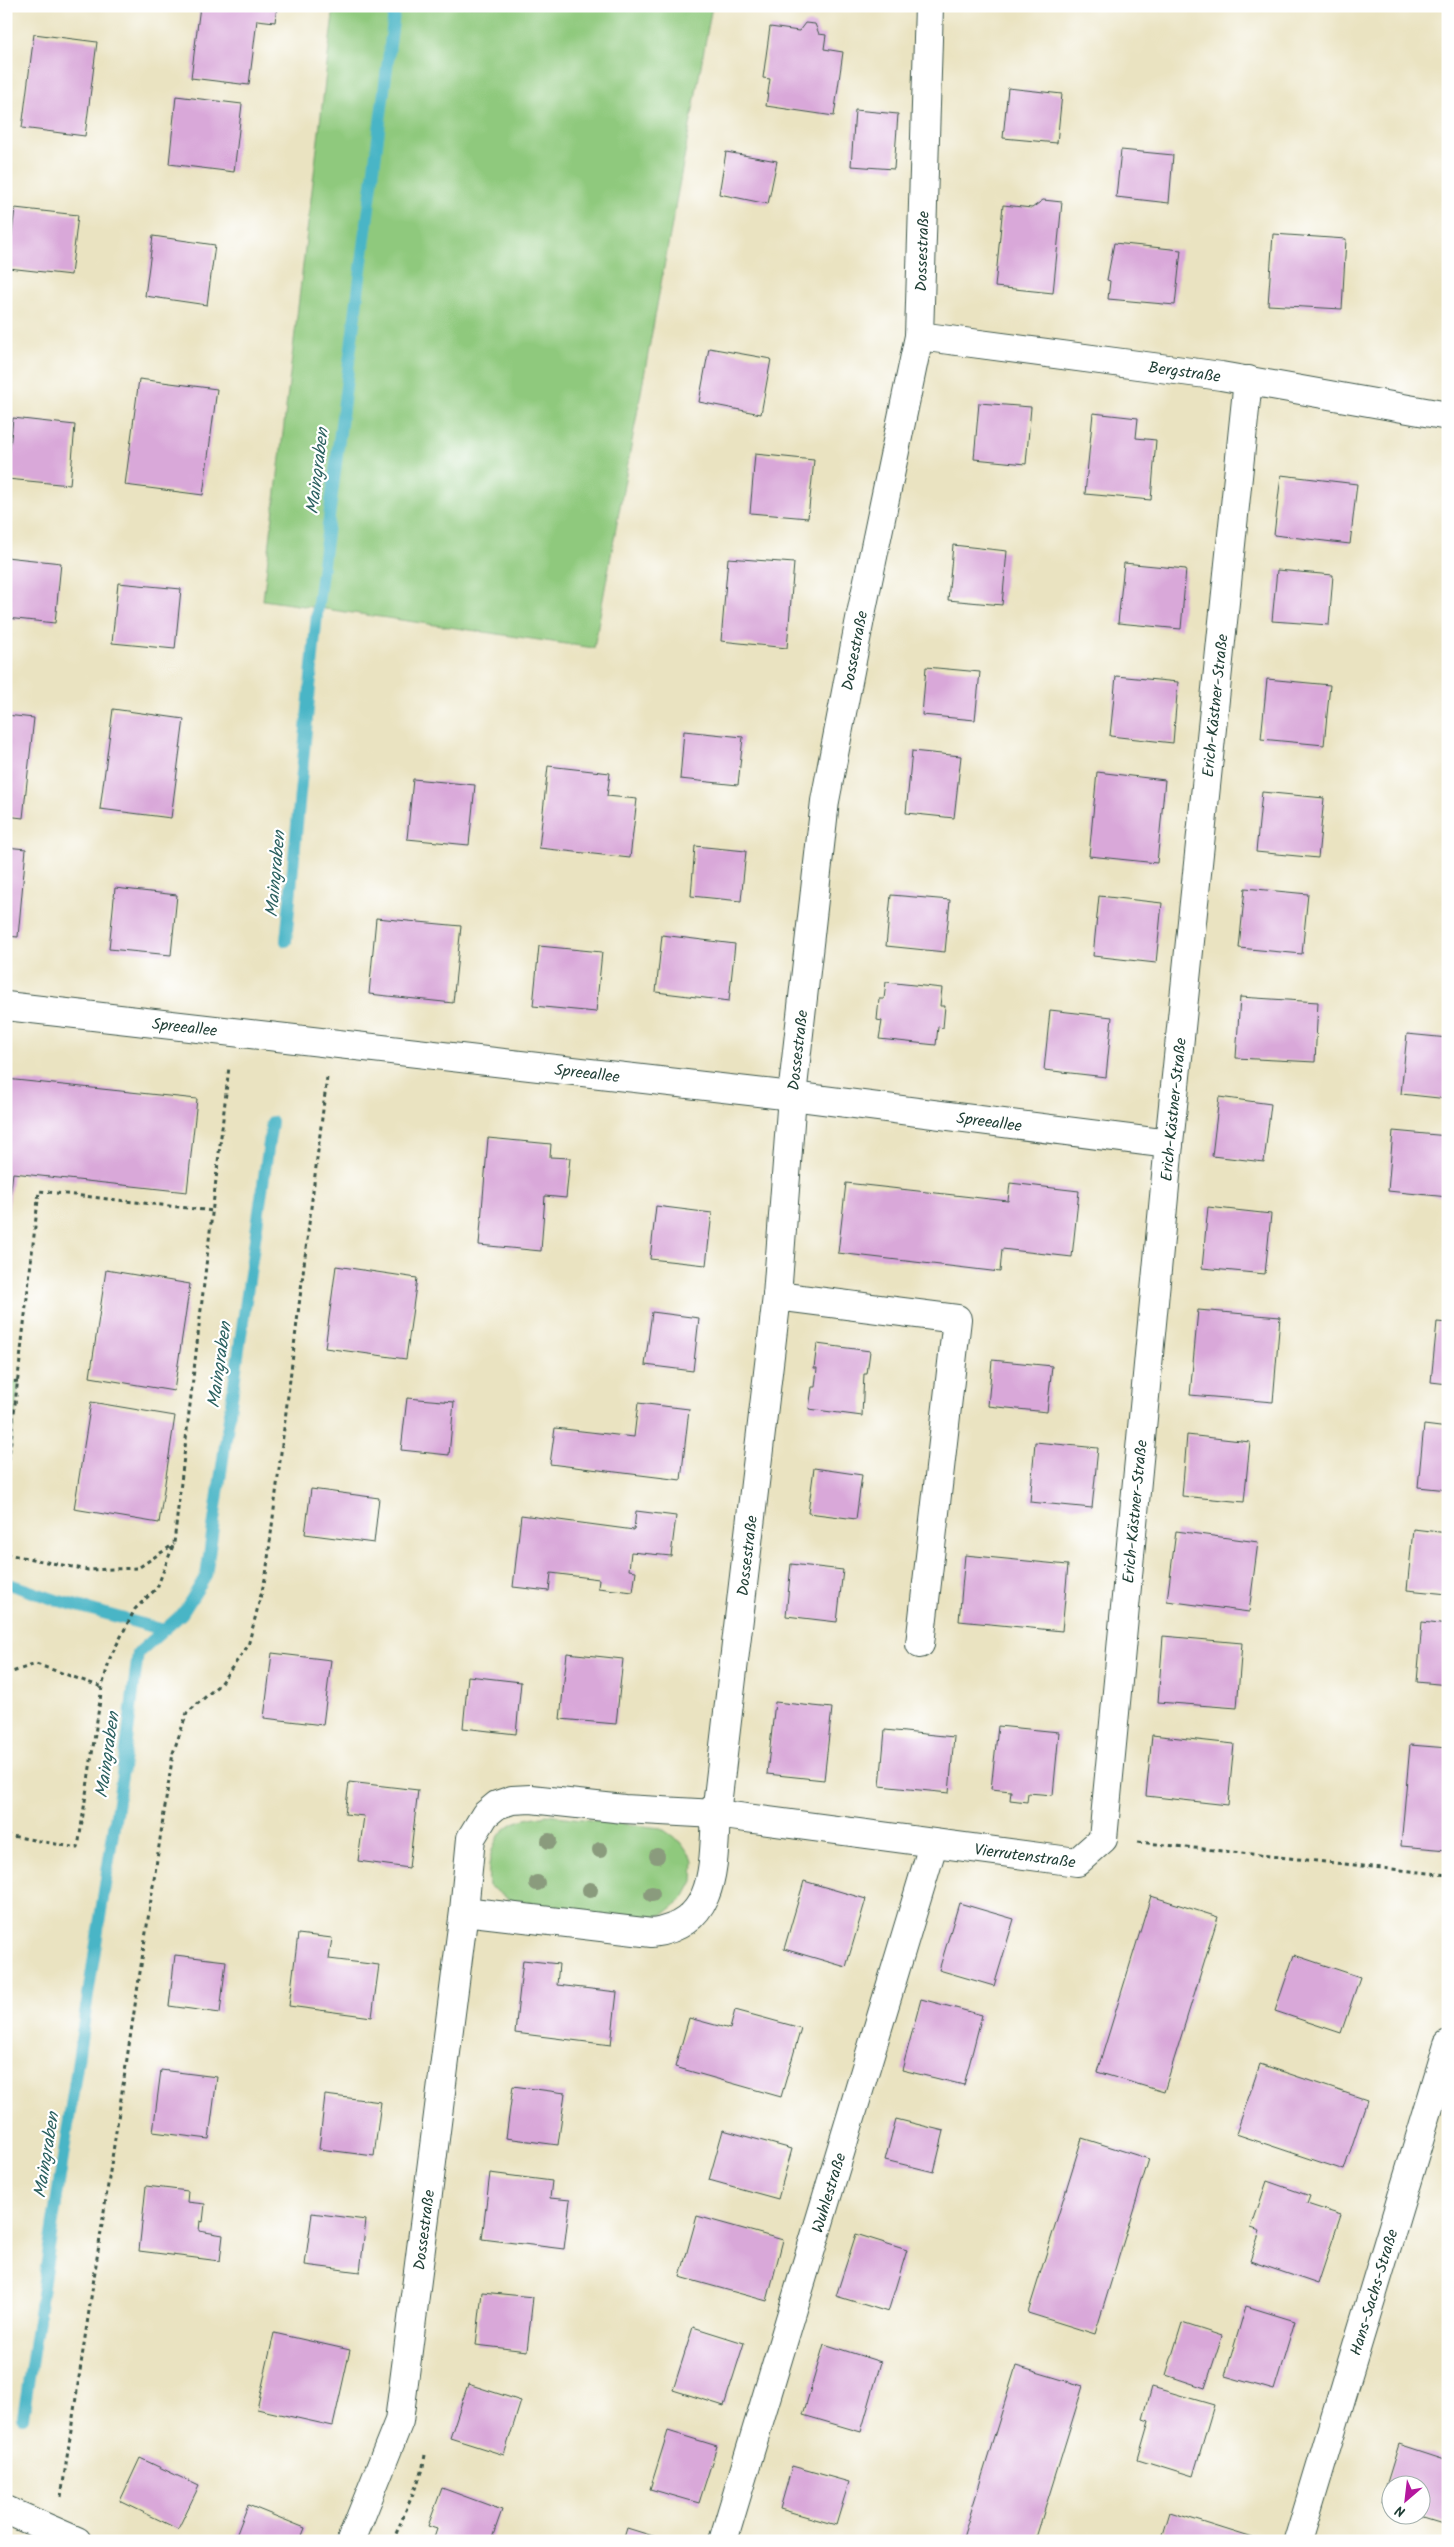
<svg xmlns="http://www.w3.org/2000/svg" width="1454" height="2547" viewBox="0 0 1454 2547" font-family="Kalam,sans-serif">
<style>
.green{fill:#8fc97d;stroke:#578358}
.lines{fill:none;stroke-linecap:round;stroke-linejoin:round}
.stream{stroke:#49b5c6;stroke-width:12}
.building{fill:#d9a8d9}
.minor-casing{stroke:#3d5649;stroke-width:30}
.path{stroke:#3d5649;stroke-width:3;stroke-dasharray:4 4;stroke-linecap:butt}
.minor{stroke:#fff;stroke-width:28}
.tree{fill:#8a9b7d}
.labels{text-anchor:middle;stroke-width:4.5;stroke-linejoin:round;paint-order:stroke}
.street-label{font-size:16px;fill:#1f3d34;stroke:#fff}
.water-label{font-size:18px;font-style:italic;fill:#2c6160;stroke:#fff}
</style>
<rect width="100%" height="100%" fill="#fff"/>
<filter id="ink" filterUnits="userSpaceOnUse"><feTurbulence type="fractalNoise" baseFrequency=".02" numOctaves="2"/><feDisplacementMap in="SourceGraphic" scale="10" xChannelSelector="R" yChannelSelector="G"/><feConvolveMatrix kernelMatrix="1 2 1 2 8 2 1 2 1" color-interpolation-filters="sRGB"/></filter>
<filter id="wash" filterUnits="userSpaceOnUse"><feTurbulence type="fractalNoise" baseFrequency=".0096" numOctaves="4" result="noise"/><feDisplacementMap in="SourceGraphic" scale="20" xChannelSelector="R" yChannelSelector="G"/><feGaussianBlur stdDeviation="1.12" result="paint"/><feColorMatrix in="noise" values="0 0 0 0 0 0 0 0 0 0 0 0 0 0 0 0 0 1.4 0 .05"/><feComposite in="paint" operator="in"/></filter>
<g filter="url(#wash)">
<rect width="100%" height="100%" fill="#eae3c1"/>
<path class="green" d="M334 6H712L594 648 263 600Z
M19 1381 6 1484V1382Z
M547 1815 661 1828 681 1842 694 1861 693 1881 684 1898 664 1914 642 1921 517 1905 489 1886C487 1863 491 1833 516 1822 525 1818 538 1817 547 1815Z"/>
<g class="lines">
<path class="stream" d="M286 941 318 603 395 6
M6 1583 56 1600 164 1630
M23 2417 126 1749 138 1653 182 1614 206 1576 272 1122"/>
</g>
<g id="blocks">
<path class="building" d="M200 6H277L275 22 257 20 249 85 191 78Z
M805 23 815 24 819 34 826 35 824 49 843 52 834 116 766 106 770 79 763 78 770 27 799 31Z
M34 34 97 42 85 136 22 128Z
M1008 88 1062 94 1057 143 1003 138Z
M176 96 242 104 234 172 169 164Z
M855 110 898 114 894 169 851 166Z
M1121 150 1173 155 1169 203 1116 197Z
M726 152 777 161 768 204 719 194Z
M1043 200 1062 202 1053 293 995 287 1003 205 1032 208Z
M15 208 78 215 71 275 8 268Z
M1273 234 1346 239 1342 309 1268 305Z
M153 236 215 245 207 305 145 296Z
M1114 243 1181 250 1175 305 1108 299 1110 281 1107 280Z
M709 348 771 359 761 414 699 402Z
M139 379 217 389 203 495 125 485Z
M979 403 1031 407 1026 464 974 459Z
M1093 413 1138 418 1136 438 1156 440 1151 500 1085 494Z
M13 418 75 425 70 485 7 479Z
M755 454 814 460 808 518 750 513Z
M1281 475 1357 484 1350 544 1274 535Z
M953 545 1007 551 1002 605 948 600Z
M6 557 61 563 55 623 6 618Z
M728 558 794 563 787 648 721 641Z
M1124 563 1186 569 1181 629 1118 623Z
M1277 570 1333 575 1329 625 1272 621Z
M118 583 181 589 175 649 112 643Z
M926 667 980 672 975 720 922 715Z
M1116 676 1178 682 1173 743 1110 736Z
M1267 679 1330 685 1324 745 1261 739Z
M113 709 184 719 171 818 100 809Z
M6 715 34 718 23 818 6 816Z
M684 731 743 737 738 785 680 779Z
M912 751 961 756 954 818 906 813Z
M548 766 610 773 607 796 637 799 630 858 539 848Z
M1097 772 1165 780 1157 863 1089 856Z
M413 779 475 785 469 845 407 839Z
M1262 792 1324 798 1318 858 1256 852Z
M695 846 746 851 741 901 691 896Z
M6 847 26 849 18 937 6 936Z
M115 888 177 895 171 955 109 949Z
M1245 888 1308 894 1302 954 1239 948Z
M891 895 950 900 945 952 886 946Z
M1099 896 1162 903 1156 963 1093 956Z
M376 918 461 926 453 1003 369 994Z
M662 935 735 944 729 1001 656 992Z
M539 946 602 952 596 1012 533 1006Z
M886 982 942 988 940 1006H945L943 1028 938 1027 936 1045 879 1039 882 1021 877 1020 879 999H884Z
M1240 997 1318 1002 1315 1062 1236 1058Z
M1050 1010 1112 1017 1106 1077 1044 1070Z
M1407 1034 1448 1038V1099L1401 1094Z
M6 1079 197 1099 187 1192 13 1173 6 1226Z
M1219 1097 1271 1104 1264 1162 1212 1156Z
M1393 1131 1448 1136V1197L1388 1191Z
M488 1138 551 1144 550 1157 570 1158 566 1198 545 1196 541 1251 479 1245Z
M846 1183 1008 1201 1010 1183 1079 1191 1072 1257 1002 1249 1000 1272 838 1253Z
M656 1206 712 1213 706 1265 650 1259Z
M1208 1207 1271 1214 1265 1274 1202 1268Z
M336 1266 417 1278 406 1359 325 1348Z
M106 1270 190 1284 174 1391 90 1377Z
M1198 1310 1280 1317 1273 1402 1190 1395Z
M652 1312 699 1318 693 1371 645 1365Z
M1437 1322 1448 1323V1384L1431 1382Z
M817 1344 870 1351 867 1374H864L862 1416 809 1409 812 1387H815L817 1368H814Z
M992 1360 1052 1366 1047 1412 988 1406Z
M407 1398 454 1402 449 1455 401 1450Z
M91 1402 175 1416 159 1523 74 1509Z
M638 1403 689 1409 681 1480 550 1464 555 1428 634 1437Z
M1424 1425 1448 1428V1490L1418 1487Z
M1187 1435 1250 1442 1244 1502 1182 1496Z
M1035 1442 1098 1448 1092 1508 1030 1502Z
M814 1468 862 1475 856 1519 808 1513Z
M311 1489 379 1498 374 1543 305 1534Z
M636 1511 676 1516 671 1556 631 1552 629 1570 636 1571 633 1592 598 1588 599 1579 551 1573 549 1591 513 1587 521 1515 634 1530Z
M1413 1529 1448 1533V1594L1407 1590Z
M1176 1531 1258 1542 1249 1612 1167 1601Z
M965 1555 1068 1565 1062 1631 959 1621Z
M791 1564 843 1570 837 1622 786 1616Z
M1422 1622 1448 1625V1685L1417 1682Z
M1163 1636 1242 1643 1237 1708 1158 1702Z
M272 1653 331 1660 323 1725 264 1718Z
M567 1653 623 1659 616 1724 560 1719Z
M468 1676 521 1682 516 1734 463 1728Z
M775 1702 832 1708 824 1780 767 1774Z
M998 1726 1059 1732 1053 1795 1028 1793 1027 1802 1010 1800 1011 1791 991 1789Z
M885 1730 954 1737 949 1793 880 1786Z
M1152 1735 1234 1744 1228 1805 1146 1796Z
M1410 1745 1448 1748V1850L1401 1846Z
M349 1782 418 1790 409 1868 358 1861 364 1816 345 1814Z
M804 1881 866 1899 846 1967 784 1949Z
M1151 1896 1218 1917 1164 2092 1097 2072Z
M959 1903 1014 1919 994 1986 939 1970Z
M298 1934 332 1938 329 1959 379 1965 372 2017 289 2006Z
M175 1955 226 1961 220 2013 169 2006Z
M1294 1955 1360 1977 1341 2033 1275 2011Z
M523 1960 559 1964 557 1985 617 1992 611 2045 515 2033Z
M921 1999 982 2015 964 2085 902 2070Z
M735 2010 801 2028 781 2097 675 2067 689 2018 730 2029Z
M1260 2064 1367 2100 1344 2170 1236 2134Z
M161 2070 217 2077 209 2139 153 2132Z
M513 2086 565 2093 558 2145 506 2138Z
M325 2095 381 2102 374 2156 319 2149Z
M896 2119 944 2131 934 2172 885 2160Z
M723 2130 792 2149 778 2199 709 2180Z
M1082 2138 1149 2159 1095 2334 1028 2313Z
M490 2173 552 2181 550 2198 570 2200 564 2249 482 2239Z
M1267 2181 1310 2196 1307 2204 1341 2215 1318 2284 1250 2261 1260 2231 1251 2228Z
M146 2186 188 2191 187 2202 205 2204 203 2222 200 2221 199 2231 223 2235 220 2261 139 2251Z
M312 2213 366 2220 360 2272 305 2265Z
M697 2216 783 2240 767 2301 680 2277Z
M856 2234 907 2250 888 2312 836 2296Z
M482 2292 533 2297 527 2351 476 2345Z
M1246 2306 1295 2321 1274 2390 1225 2376Z
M1182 2323 1222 2336 1205 2388 1166 2375Z
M693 2327 744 2343 724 2406 673 2390Z
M274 2333 350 2350 333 2426 257 2409Z
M824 2344 881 2362 861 2432 803 2415Z
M1016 2366 1083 2386 1035 2541H962Z
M468 2384 521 2401 504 2455 450 2438Z
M1152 2387 1214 2405 1193 2476 1138 2459 1149 2421 1143 2419Z
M668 2431 717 2446 699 2503 650 2489Z
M1399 2444 1448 2460V2523L1422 2515V2484H1392V2505L1381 2502Z
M140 2458 199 2486 178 2529 120 2501Z
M792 2466 849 2482 836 2525 780 2509Z
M442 2488 502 2510 491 2541H433L437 2529 428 2526Z
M248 2505 305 2528 300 2541H234Z
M1170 2512 1253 2538 1252 2541H1161Z
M627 2528 666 2540V2541H623Z"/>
</g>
</g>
<g filter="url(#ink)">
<use href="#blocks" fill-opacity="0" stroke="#3d5649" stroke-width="1"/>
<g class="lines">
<g class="minor-casing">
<g id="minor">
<path id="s1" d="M919 336 1221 376 1448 416"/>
<path id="s2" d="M6 1006 792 1096 1169 1144"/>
<path d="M777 1296 957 1319 920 1644"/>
<path id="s3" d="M464 1911 652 1933C717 1924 713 1866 716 1814L1077 1862 1103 1839 1169 1144 1248 380"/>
<path d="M6 2510 77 2541"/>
<path id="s4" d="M351 2541 399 2421 464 1911 471 1838 485 1815 497 1805 512 1800 531 1799 624 1809 716 1814 777 1296 792 1096 825 801 860 619 919 336 929 6"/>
<path id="s5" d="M723 2541 933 1845"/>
<path id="s6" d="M1298 2541 1448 2044"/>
</g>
</g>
<path class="path" d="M6 1382 19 1381
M6 1484 39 1191 213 1211
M6 1554 88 1570 138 1568 174 1544
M6 1674 36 1664 102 1687
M6 1835 78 1848 102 1687 110 1658 135 1609 157 1588 174 1543 229 1067
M1138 1842 1448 1875
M61 2497 173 1753 187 1713 219 1685 248 1646 266 1575 327 1077
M393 2541 422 2472 425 2455"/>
<use href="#minor" class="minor"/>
</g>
<g class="tree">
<circle cx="549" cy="1841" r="8"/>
<circle cx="600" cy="1850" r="8"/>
<circle cx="657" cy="1856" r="8"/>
<circle cx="537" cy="1883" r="8"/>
<circle cx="590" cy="1890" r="8"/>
<circle cx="652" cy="1894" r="8"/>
</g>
</g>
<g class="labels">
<g class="street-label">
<text dy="6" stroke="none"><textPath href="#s4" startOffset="2558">Dossestraße</textPath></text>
<text dy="6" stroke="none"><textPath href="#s1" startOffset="268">Bergstraße</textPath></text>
<text dy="6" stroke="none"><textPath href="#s4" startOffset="2152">Dossestraße</textPath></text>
<text dy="6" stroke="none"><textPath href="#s3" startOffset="1878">Erich-Kästner-Straße</textPath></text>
<text dy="6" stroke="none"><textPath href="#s2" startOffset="180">Spreeallee</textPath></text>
<text dy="6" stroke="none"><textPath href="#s4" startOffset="1748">Dossestraße</textPath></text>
<text dy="6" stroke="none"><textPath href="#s2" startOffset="585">Spreeallee</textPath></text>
<text dy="6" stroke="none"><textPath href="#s3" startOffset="1472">Erich-Kästner-Straße</textPath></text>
<text dy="6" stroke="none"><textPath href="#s2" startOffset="990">Spreeallee</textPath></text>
<text dy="6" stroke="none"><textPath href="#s3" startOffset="1068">Erich-Kästner-Straße</textPath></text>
<text dy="6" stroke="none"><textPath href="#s4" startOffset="1240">Dossestraße</textPath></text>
<text dy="6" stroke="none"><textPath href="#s3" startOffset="652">Vierrutenstraße</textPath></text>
<text dy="6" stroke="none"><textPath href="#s5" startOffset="364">Wuhlestraße</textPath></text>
<text dy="6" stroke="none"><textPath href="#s4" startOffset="322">Dossestraße</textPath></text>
<text dy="6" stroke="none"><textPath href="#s6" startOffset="260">Hans-Sachs-Straße</textPath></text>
</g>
<g class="water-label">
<text transform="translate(317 471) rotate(-83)" y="6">Maingraben</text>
<text transform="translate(275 874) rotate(-85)" y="6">Maingraben</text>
<text transform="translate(219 1365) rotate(-82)" y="6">Maingraben</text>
<text transform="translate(107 1755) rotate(-82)" y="6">Maingraben</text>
<text transform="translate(46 2155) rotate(-81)" y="6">Maingraben</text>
</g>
</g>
<rect width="1454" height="2547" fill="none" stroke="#fff" stroke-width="25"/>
<g transform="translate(1406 2500) rotate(208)"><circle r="24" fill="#ffffff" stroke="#a5b1ae"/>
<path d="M0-4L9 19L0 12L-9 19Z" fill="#b5179e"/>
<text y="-8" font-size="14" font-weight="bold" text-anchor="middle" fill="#1f3d34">N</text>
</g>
</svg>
